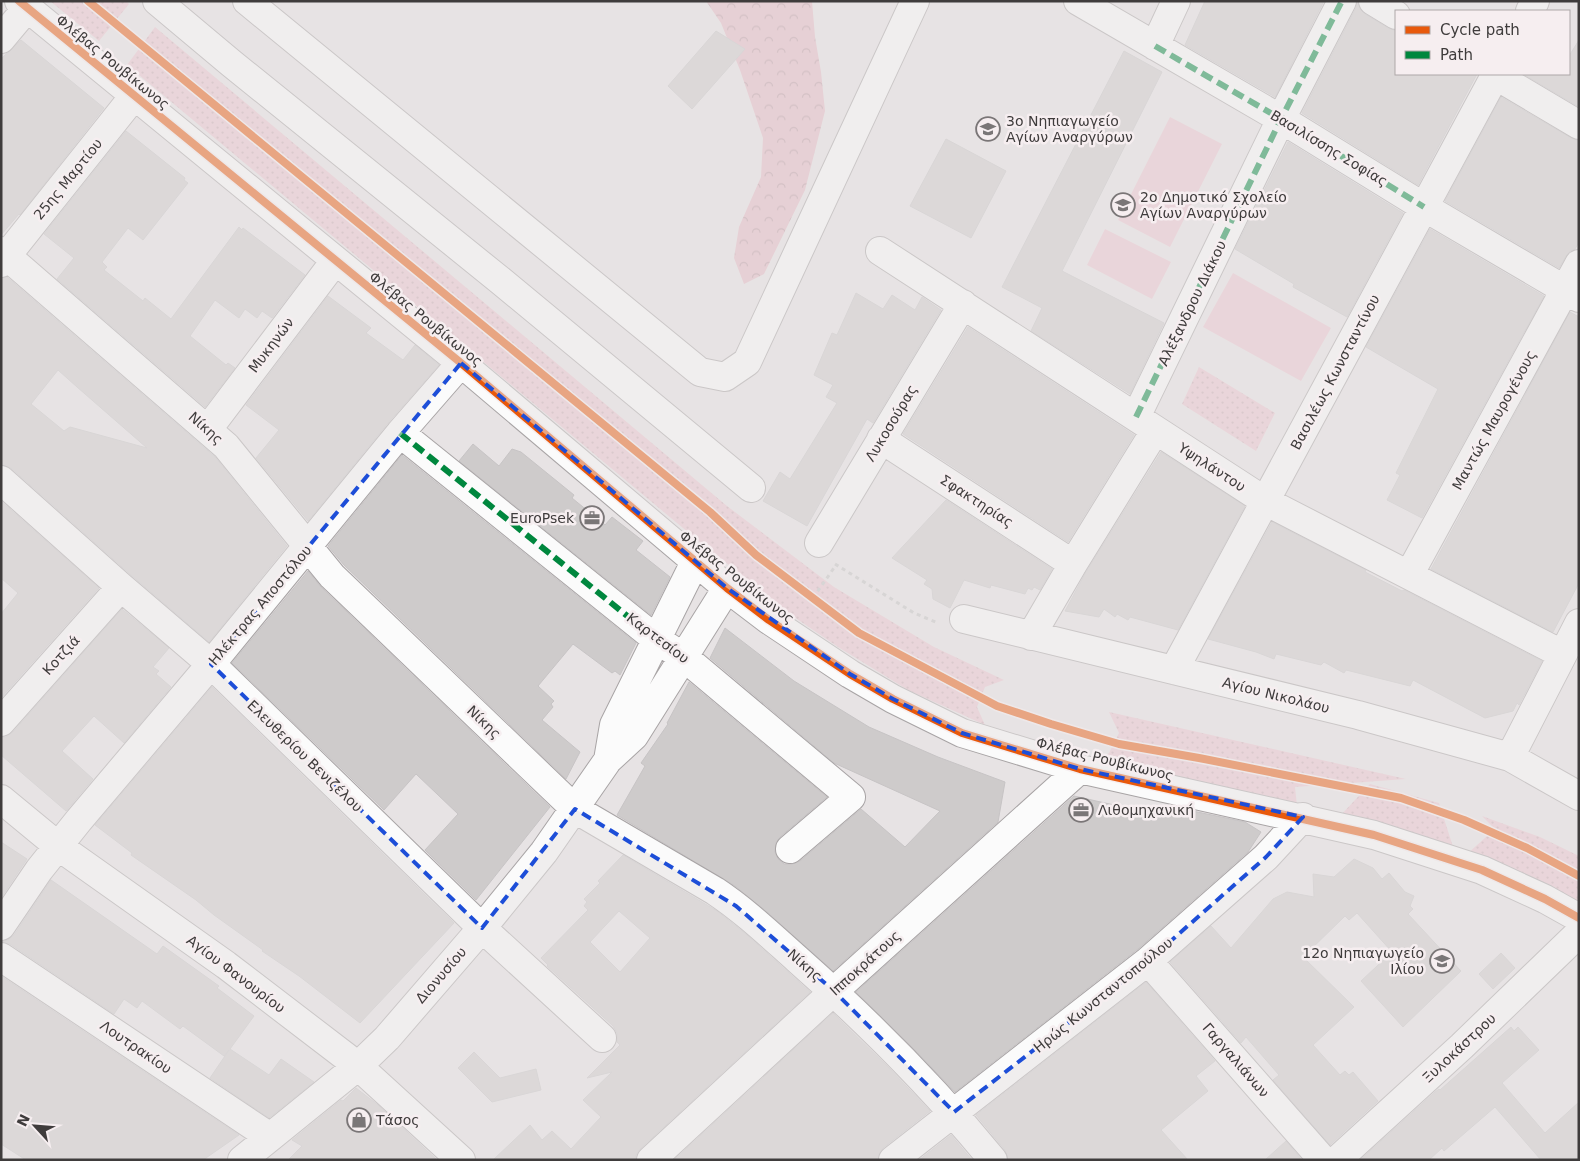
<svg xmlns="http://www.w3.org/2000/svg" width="1580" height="1161" viewBox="0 0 1580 1161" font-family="'DejaVu Sans',sans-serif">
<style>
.green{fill:#ebc4ce}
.forest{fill:url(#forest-crowns)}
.park{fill:url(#park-dots)}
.building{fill:#cecbcb;stroke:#c7c4c5;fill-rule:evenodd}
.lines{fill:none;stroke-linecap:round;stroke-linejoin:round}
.minor-casing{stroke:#a8a4a5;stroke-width:30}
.path{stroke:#c4c3c3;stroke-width:3;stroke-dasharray:4 4;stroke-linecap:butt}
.minor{stroke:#fbfbfb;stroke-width:28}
.quiet{stroke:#00873e;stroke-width:6;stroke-dasharray:12 6;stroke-linecap:butt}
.cycleway-casing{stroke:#f6eef0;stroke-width:11}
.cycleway{stroke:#e8590c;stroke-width:8}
.marked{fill:none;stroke:#1d4ed8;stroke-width:4;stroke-dasharray:10 6;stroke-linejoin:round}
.labels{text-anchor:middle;stroke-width:5;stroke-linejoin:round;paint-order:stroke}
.street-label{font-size:14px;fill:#3f3c3c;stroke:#f6eef0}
.poi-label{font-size:14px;fill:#3f3c3c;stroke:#f6eef0;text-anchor:start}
</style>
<defs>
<pattern id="forest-crowns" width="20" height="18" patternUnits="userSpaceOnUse" patternTransform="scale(1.25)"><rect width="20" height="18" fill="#e5b8c3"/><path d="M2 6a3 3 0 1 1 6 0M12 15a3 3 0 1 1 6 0" fill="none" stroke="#bb97a0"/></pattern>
<pattern id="park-dots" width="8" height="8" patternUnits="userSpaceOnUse" patternTransform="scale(1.25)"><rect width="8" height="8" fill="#ebc4ce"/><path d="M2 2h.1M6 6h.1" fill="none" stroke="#cba9b2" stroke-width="1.8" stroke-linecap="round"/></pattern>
</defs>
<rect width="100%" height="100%" fill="#e7e3e4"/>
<path class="green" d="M1170 117 1222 144 1170 247 1118 220Z
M1105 229 1171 262 1152 299 1087 265Z
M1233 273 1331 328 1301 381 1203 327Z"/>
<path class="forest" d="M706 1H812L815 37 821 72 825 111 805 190 764 274 744 284 734 258 739 227 761 177 763 138 740 70 721 23Z"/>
<path class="park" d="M50 1H126L129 4 99 41Z
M155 27 727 506 834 587 934 647 1004 680 985 687 977 707 985 725 908 690 838 647 797 619 701 543 127 65Z
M1199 367 1275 413 1256 451 1182 404Z
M1109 712 1406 779 1295 787 1297 806 1093 764 1109 753 1119 733Z
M1370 784 1439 803 1455 853 1340 816Z
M1482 816 1540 837 1579 856V905L1467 854 1495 829Z"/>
<path class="building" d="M1205 1H1324L1275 97 1185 45Z
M1357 1 1360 9 1365 14 1388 28 1396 31V74H1477L1418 185 1302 113 1356 8Z
M716 31 745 49 692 109 668 86Z
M21 40 104 108 20 215 19 214 1 235V59Z
M1579 40V107L1523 74H1569V56Z
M1124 51 1162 72 1062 271 1164 323 1130 394 1031 331 1042 308 1002 287Z
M1501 97 1571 138 1579 141V242L1575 249 1570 251 1566 256 1559 268 1445 201Z
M126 131 185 178 184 180 188 183 143 240 128 228 102 262 107 267 104 270 143 301 145 298 171 319 239 227 242 230 243 228 305 275 272 318 262 311 257 318 245 309 239 318 215 300 190 336 226 365 228 363 235 368 205 407 57 279 74 258 44 234Z
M946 139 1006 171 971 238 910 206Z
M1288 142 1403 213 1347 317 1293 287 1294 284 1235 249Z
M1430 229 1544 296 1422 518 1387 500 1400 475 1396 473 1438 389 1366 347Z
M7 277 215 457 287 546 209 642 131 575 11 468 1 465V278ZM58 370 77 387 147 448 70 427 64 431 31 404Z
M856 293 883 309 892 295 915 310 922 297 941 310 873 423 867 419 807 526 763 501 780 472 790 479 837 403 826 397 833 385 814 375 832 333 837 335Z
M328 296 371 328 366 333 403 360 415 345 439 365 388 423 308 521 256 458 279 430 246 405Z
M1570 312 1579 317V583L1553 632 1431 569Z
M968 327 1134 435 1068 542 903 434Z
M473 444 499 466 512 449 521 452 574 495 572 498 605 525 612 517 643 541 636 550 670 577 651 615 459 461Z
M1161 452 1245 506 1178 630 1130 617 1128 620 1117 614 1115 617 1104 609 1099 617 1065 611 1086 572Z
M402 455 636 643 620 675 615 671 612 673 573 644 538 686 554 701 551 704 553 707 542 720 580 752 566 779 344 565 328 546Z
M946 500 1052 569 1040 590 1034 587 1032 590 1028 588 1025 594 991 585 990 588 964 580 950 608 933 599 932 589 924 584 927 580 892 558Z
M1 501 99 588 1 698V614L18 593 1 578Z
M1272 522 1366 570 1365 572 1402 591 1404 590 1542 661 1519 705 1517 703 1513 711 1485 718 1413 680 1410 686 1346 670 1344 673 1324 662 1321 665 1276 654 1274 659 1256 652 1208 639Z
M308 571 321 587 550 807 476 900 425 850 458 814 416 774 384 810 232 663Z
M122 609 169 648 153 667 159 671 156 674 171 687 124 743 94 716 62 751 93 779 66 811 1 755V737H6L13 732Z
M725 628 794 681 869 727 938 757 1005 782 998 822 833 971 767 912 735 886 617 815 645 766 641 763 668 724 667 723 689 682 827 797 780 837 776 843 775 852 778 859 784 864H792L800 861 861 809 905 847 940 811 834 763 710 658Z
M212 687 454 923 360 1023 299 976 262 951 263 950 214 915 196 900 131 855 132 853 95 825Z
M1074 796 1154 814 1164 805 1245 822 1261 832 1248 852 1138 949 955 1092 910 1045 856 992Z
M1 842 27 859 1 898Z
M623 855 717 911 747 935 810 992 640 1149 636 1155V1160H493L530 1125 542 1140 552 1131 571 1149 601 1117 583 1100 612 1072 587 1078 620 1045 617 1042V1033L613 1026 547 966 548 965 541 958 588 910 584 906 587 902 584 899 600 883 598 881ZM619 911 650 938 620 972 590 942Z
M1354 859 1373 868 1382 879 1389 873 1405 892 1414 896 1410 906 1413 909 1408 914 1461 971 1403 1027 1361 981 1392 952 1357 913 1349 920 1345 916 1303 957 1354 1007 1313 1045 1340 1075 1345 1071 1349 1075 1353 1072 1378 1101 1330 1145 1273 1080 1279 1075 1246 1037 1241 1043 1170 962 1211 926 1231 948 1273 899 1287 892 1314 897 1313 874 1334 877Z
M51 880 157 954 163 946 219 986 217 988 254 1016 230 1049 269 1075 281 1059 314 1082 269 1118 210 1078 229 1050 224 1056 183 1026 180 1029 142 1001 137 1008 124 999 114 1014 10 944 1 942 8 940 14 935Z
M1501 953 1515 968 1493 989 1479 974Z
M1 976 239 1135 203 1160H26L1 1144Z
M1146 982 1215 1061 1196 1076 1208 1091 1161 1130 1188 1160H1008L1005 1150 976 1115Z
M833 1013 888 1067 930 1111 883 1148 879 1154 878 1160H674Z
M1511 1027 1514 1031 1518 1027 1539 1050 1502 1083 1545 1133 1579 1102V1160H1541L1495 1107 1444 1151 1442 1148 1429 1160H1360L1435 1092 1439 1089 1440 1090Z
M474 1052 500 1078 536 1069 541 1090 492 1102 458 1068Z
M356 1088 378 1105 437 1160H288L302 1146 292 1140 341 1100 343 1101Z
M951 1135 972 1160H919Z
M1286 1141 1302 1160H1265Z"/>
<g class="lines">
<g class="minor-casing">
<path id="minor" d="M19 1 461 363 727 588 769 620 850 674 893 699 962 733 1080 769 1374 835 1482 870 1545 899 1579 918
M157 1 231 63 501 281 751 488
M247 1 700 372 725 377 747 362 915 1
M1078 1 1281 119 1424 207 1579 298
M1373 1 1396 15
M1530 11 1535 1
M1 39 27 8
M1155 46 1176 1
M1493 74 1579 125
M1 251 226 446 332 576 575 809 715 891C745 911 770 935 797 959 867 1021 934 1088 993 1160
M880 251 1265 501 1562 654
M1 263 134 96
M1136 417 1281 119 1342 1
M208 429 335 261
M400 433 656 639 685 658 851 797 790 849
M881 439 1073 564
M1 480 121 587 211 664 482 928 602 1038
M819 543 963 304
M1409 575 1579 264
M964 619 1358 715 1510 757 1579 796
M1031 636 1073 564 1155 431
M1174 670 1496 74
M1 722 121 587
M1510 757 1579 623
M608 760 614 725 695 562
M1 799 58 846 226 965 358 1066 461 1160
M1 926 39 870 79 820 211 664 400 433 461 363
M1 957 270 1137
M1148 961 1323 1160
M242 1160 358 1066 387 1038 482 928 544 852 608 760 634 736 727 588
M651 1160 834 991 1080 769
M893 1160 1148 961 1266 857 1303 817
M1337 1160 1462 1046 1579 933"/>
</g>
<path class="path" d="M835 564 914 613 938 623
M813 598 836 565"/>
<use href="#minor" class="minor"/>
<path class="quiet" d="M1155 46 1281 119 1424 207
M1136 417 1281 119 1342 1
M400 433 656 639"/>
<g class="cycleway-casing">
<path id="cycleway" d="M19 1 461 363 727 588 769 620 850 674 893 699 962 733 1080 769 1374 835 1482 870 1545 899 1579 918
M88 1 710 512 756 555 859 633 997 706 1051 724 1119 744 1199 758 1401 798 1464 820 1527 848 1579 876"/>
</g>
<use href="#cycleway" class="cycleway"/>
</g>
<path d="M0 0H1580V1161H0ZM461 363 727 588 850 674 893 699 962 733 1080 769 1303 817 1266 857 1148 961 954 1112 834 991 736 906 575 809 482 928 211 664Z" fill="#e7e3e4" fill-opacity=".55" fill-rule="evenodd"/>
<path class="marked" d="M461 363 727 588 850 674 893 699 962 733 1080 769 1303 817 1266 857 1148 961 954 1112 834 991 736 906 575 809 482 928 211 664Z"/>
<defs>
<g id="school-ring" transform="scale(1.25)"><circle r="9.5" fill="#f6eef0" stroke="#7a7677" stroke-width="1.5"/><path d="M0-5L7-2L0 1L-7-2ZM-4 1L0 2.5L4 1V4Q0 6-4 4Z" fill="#7a7677"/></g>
<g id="office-ring" transform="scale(1.25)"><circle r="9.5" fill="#f6eef0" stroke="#7a7677" stroke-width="1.5"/><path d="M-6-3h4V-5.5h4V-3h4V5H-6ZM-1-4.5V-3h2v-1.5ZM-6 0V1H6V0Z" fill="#7a7677"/></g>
<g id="shop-ring" transform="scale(1.25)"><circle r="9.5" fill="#f6eef0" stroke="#7a7677" stroke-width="1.5"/><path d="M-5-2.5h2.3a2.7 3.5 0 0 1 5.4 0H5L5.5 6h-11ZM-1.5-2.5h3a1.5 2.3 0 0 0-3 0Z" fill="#7a7677"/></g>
</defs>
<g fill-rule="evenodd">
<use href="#school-ring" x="988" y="129"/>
<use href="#school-ring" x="1123" y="205"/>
<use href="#office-ring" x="592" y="518"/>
<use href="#office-ring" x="1081" y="810"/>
<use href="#school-ring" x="1442" y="961"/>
<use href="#shop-ring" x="359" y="1120"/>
</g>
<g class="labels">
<g class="street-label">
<text transform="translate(113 62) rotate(39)" y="5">Φλέβας Ρουβίκωνος</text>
<text transform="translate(1329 148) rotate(31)" y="5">Βασιλίσσης Σοφίας</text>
<text transform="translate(68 179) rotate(-51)" y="5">25ης Μαρτίου</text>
<text transform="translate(1192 303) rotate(-64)" y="5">Αλέξανδρου Διάκου</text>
<text transform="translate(426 319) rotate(39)" y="5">Φλέβας Ρουβίκωνος</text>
<text transform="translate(271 345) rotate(-53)" y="5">Μυκηνών</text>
<text transform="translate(1335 372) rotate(-62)" y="5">Βασιλέως Κωνσταντίνου</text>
<text transform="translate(1494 420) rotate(-61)" y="5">Μαντώς Μαυρογένους</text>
<text transform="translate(891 423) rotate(-59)" y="5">Λυκοσούρας</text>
<text transform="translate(206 428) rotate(42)" y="5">Νίκης</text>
<text transform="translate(1212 467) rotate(33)" y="5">Υψηλάντου</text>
<text transform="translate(977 501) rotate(33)" y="5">Σφακτηρίας</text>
<text transform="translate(737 577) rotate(38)" y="5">Φλέβας Ρουβίκωνος</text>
<text transform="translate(260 605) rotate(-50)" y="5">Ηλέκτρας Αποστόλου</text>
<text transform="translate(658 638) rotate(37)" y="5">Καρτεσίου</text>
<text transform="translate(61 655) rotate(-48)" y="5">Κοτζιά</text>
<text transform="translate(1276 695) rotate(14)" y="5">Αγίου Νικολάου</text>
<text transform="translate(484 722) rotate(44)" y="5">Νίκης</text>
<text transform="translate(305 756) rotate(44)" y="5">Ελευθερίου Βενιζέλου</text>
<text transform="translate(1105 759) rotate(14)" y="5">Φλέβας Ρουβίκωνος</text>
<text transform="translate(865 963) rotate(-42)" y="5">Ιπποκράτους</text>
<text transform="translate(805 965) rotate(41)" y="5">Νίκης</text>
<text transform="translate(236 974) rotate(37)" y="5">Αγίου Φανουρίου</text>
<text transform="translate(441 975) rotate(-49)" y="5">Διονυσίου</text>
<text transform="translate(1103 995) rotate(-39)" y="5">Ηρώς Κωνσταντοπούλου</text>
<text transform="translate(136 1047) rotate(34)" y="5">Λουτρακίου</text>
<text transform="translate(1459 1048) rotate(-43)" y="5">Ξυλοκάστρου</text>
<text transform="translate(1236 1060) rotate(49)" y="5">Γαργαλιάνων</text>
</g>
<g class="poi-label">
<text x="1006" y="126">3ο Νηπιαγωγείο<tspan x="1006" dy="16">Αγίων Αναργύρων</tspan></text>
<text x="1140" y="202">2ο Δημοτικό Σχολείο<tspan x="1140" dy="16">Αγίων Αναργύρων</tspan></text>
<text x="574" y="523" text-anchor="end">EuroPsek</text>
<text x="1098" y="815">Λιθομηχανική</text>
<text x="1424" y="958" text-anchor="end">12ο Νηπιαγωγείο<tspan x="1424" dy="16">Ιλίου</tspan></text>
<text x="376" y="1125">Τάσος</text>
</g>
</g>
<rect width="1580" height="1161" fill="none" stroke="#3f3c3c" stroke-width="5"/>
<rect x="1395" y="10" width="175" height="65" fill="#f6eef0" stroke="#ada7a8"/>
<rect x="1405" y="26" width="25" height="8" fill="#e8590c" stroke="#ada7a8"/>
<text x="1440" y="35" font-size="15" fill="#3f3c3c">Cycle path</text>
<rect x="1405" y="51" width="25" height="8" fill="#00873e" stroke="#ada7a8"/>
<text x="1440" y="60" font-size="15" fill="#3f3c3c">Path</text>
<g transform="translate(35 1126) rotate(296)" stroke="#f6eef0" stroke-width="4" paint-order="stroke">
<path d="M0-4L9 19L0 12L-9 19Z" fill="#3f3c3c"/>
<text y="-8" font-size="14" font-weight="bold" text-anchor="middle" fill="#3f3c3c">N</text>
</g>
</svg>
